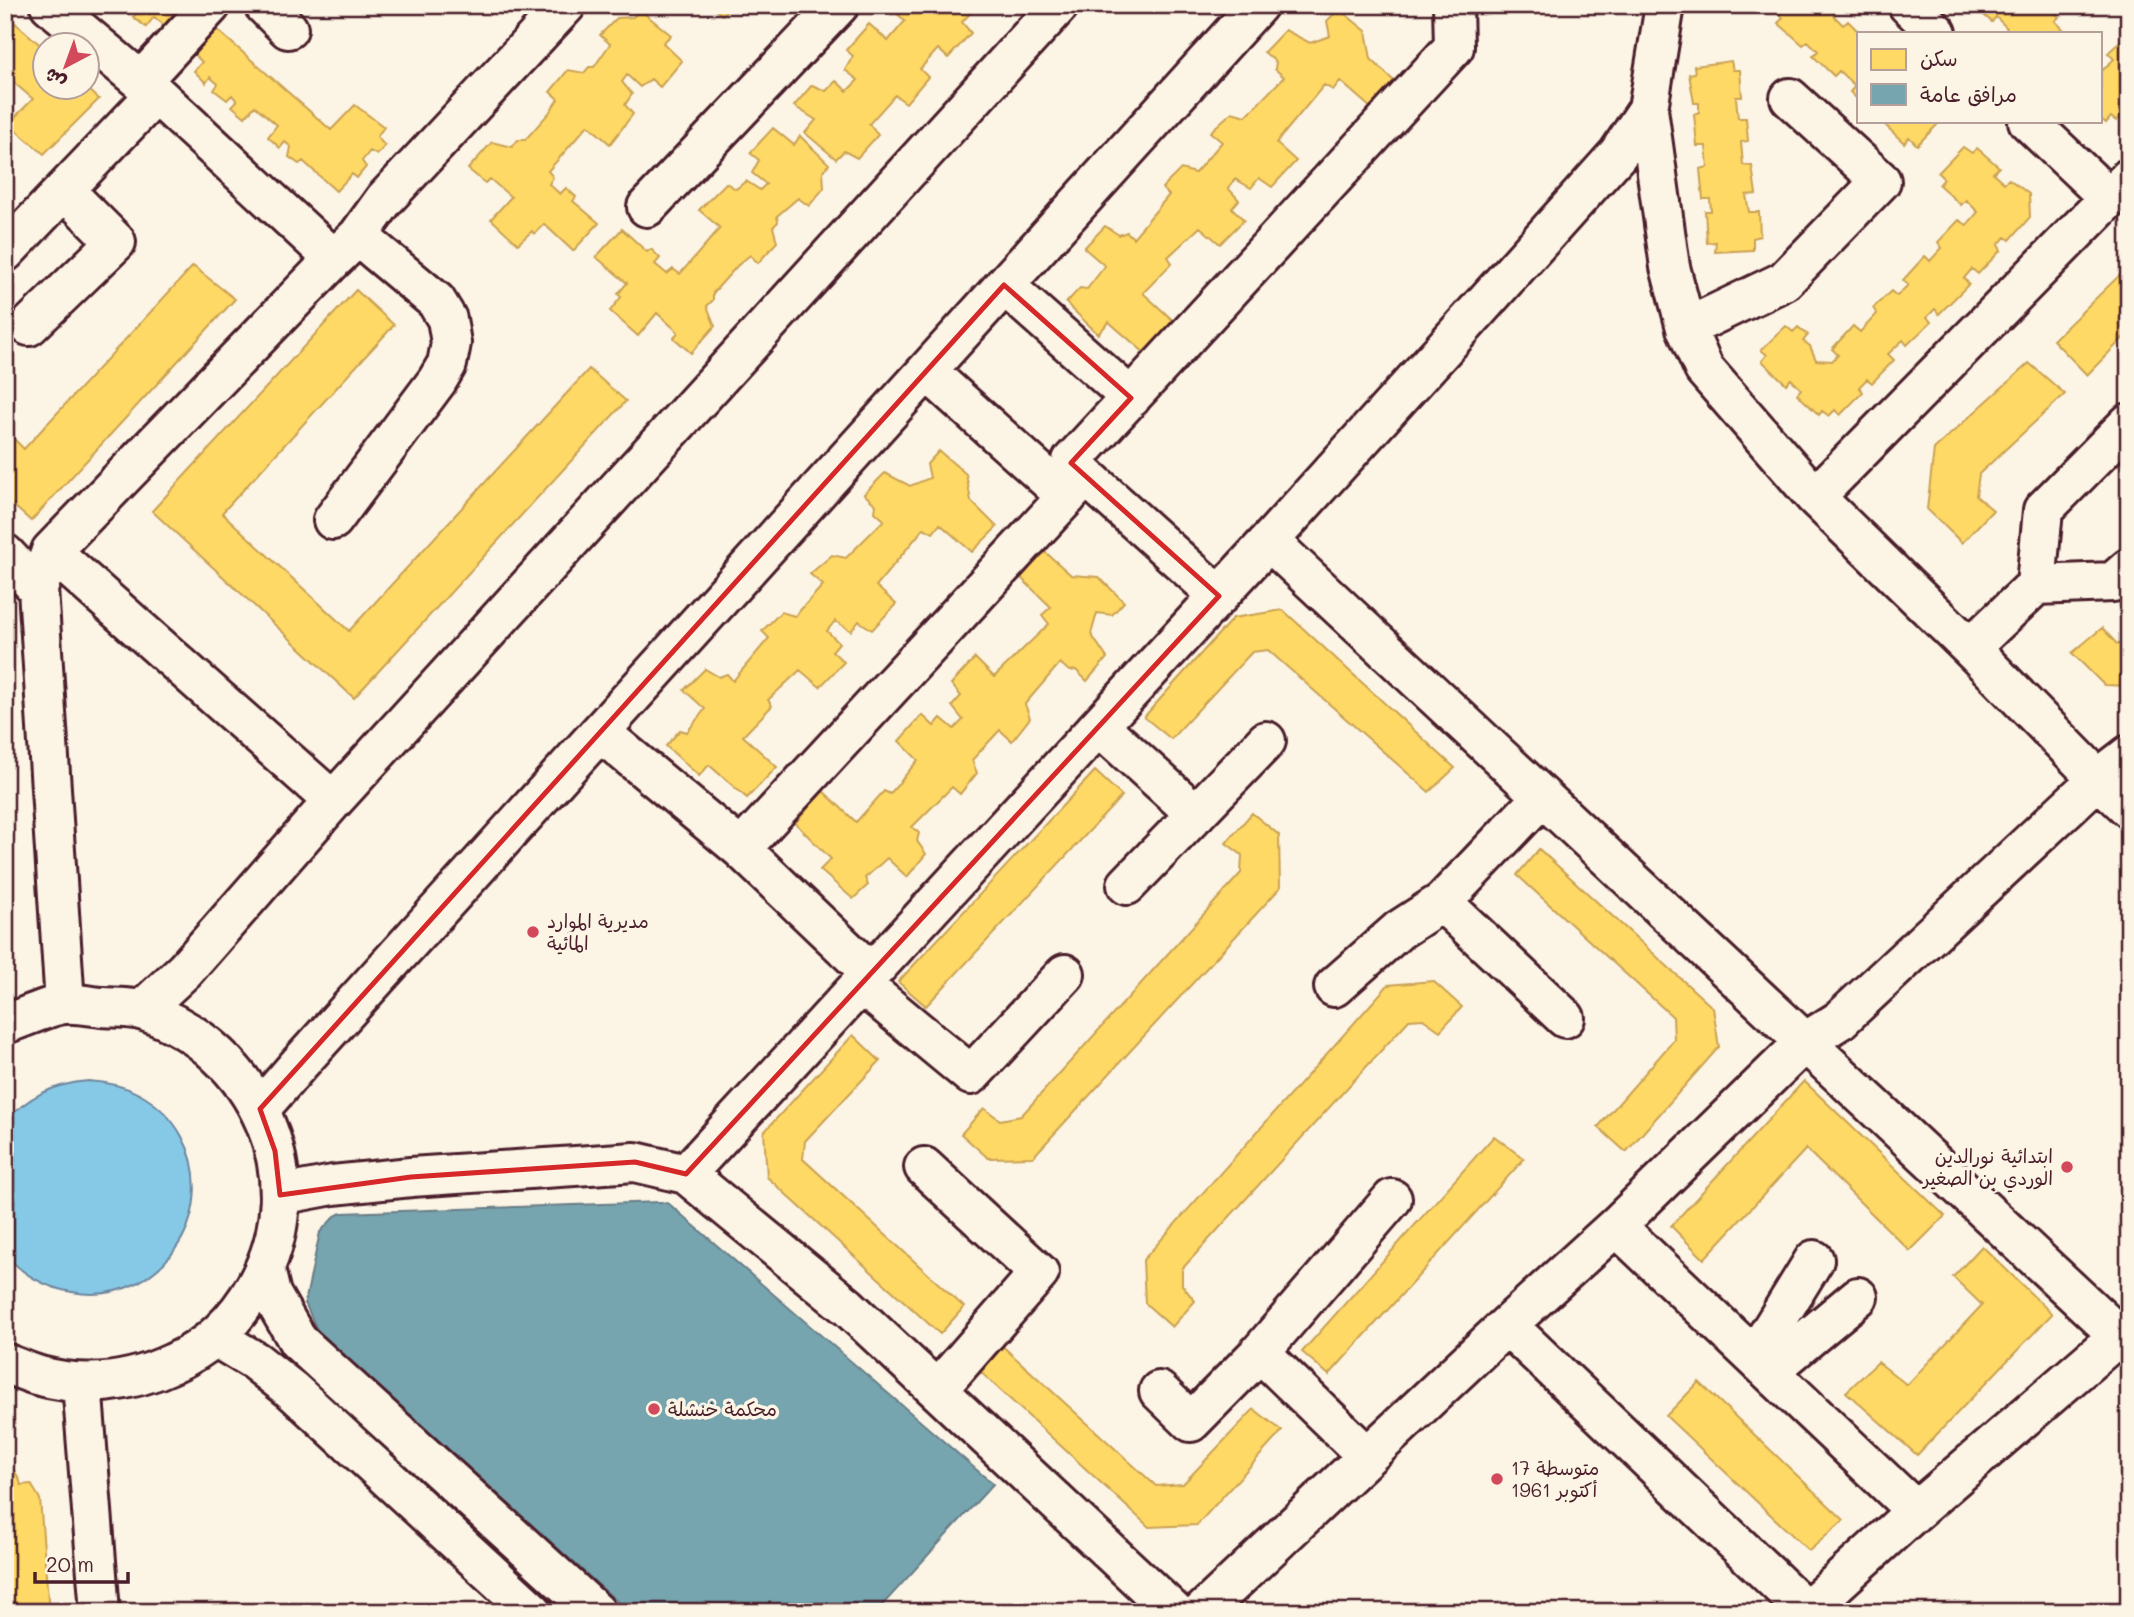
<svg xmlns="http://www.w3.org/2000/svg" width="2134" height="1617" viewBox="0 0 2134 1617" font-family="Mali,'Playpen Sans Arabic',sans-serif">
<style>
.water{fill:#86c9e7;stroke:#6e859c;stroke-width:2}
.homes{fill:#ffd966;stroke:#c9a154;stroke-width:2}
.public{fill:#76a5af;stroke:#697d87;stroke-width:2}
.lines{fill:none;stroke-linecap:round;stroke-linejoin:round}
.minor-casing{stroke:#4a1f2b;stroke-width:44}
.major-casing{stroke:#4a1f2b;stroke-width:44}
.minor{stroke:#fcf5e5;stroke-width:38}
.major{stroke:#fcf5e5;stroke-width:38}
.marked{fill:none;stroke:#d62828;stroke-width:5;stroke-linejoin:round}
.poi-dot{fill:#d1495b;stroke:#fcf5e5;stroke-width:2.5}
.labels{text-anchor:middle;stroke-width:7;stroke-linejoin:round;paint-order:stroke}
.poi-label{font-size:19px;fill:#4a1f2b;stroke:#fcf5e5;text-anchor:start}
</style>
<rect width="100%" height="100%" fill="#fcf5e5"/>
<filter id="ink" filterUnits="userSpaceOnUse"><feTurbulence type="fractalNoise" baseFrequency=".0143" numOctaves="2"/><feDisplacementMap in="SourceGraphic" scale="14" xChannelSelector="R" yChannelSelector="G"/><feConvolveMatrix kernelMatrix="1 2 1 2 8 2 1 2 1" color-interpolation-filters="sRGB"/></filter>
<g filter="url(#ink)">
<path class="water" d="M88 1081C106 1082 123 1085 139 1094 216 1136 212 1245 135 1284 116 1293 93 1296 72 1292 46 1288 21 1274 5 1253V1122C28 1096 54 1084 88 1081Z"/>
<path class="homes" d="M130 5H181L164 25 154 17 146 27 133 17 138 12Z
M710 5H732L722 15Z
M888 5H978L962 22 971 33 948 58 938 49 920 69 928 77 906 103 895 95 869 124 878 135 857 158 844 151 836 159 805 133 816 120 794 106 812 85 826 91 836 81 847 91 858 80 845 70 853 56 846 50 869 24 888 41 905 21Z
M1772 5H1831L1836 10 1833 15 1843 25 1848 21 1860 33 1859 101 1850 92 1855 86 1839 71 1834 76 1813 56 1818 51 1808 41 1803 45 1778 23 1783 18Z
M1972 5H2047L2059 17 2055 21 2067 33H2003L2007 28 1996 17 1992 22Z
M1339 9 1366 31 1371 59 1397 84 1372 109 1340 81 1333 90 1324 85 1276 143 1296 161 1272 187 1259 178 1251 188 1235 179 1228 188 1239 200 1232 208 1244 220 1220 244 1200 227 1168 257 1172 263 1143 293 1177 324 1147 355 1109 322 1098 334 1066 303 1080 288 1087 289 1105 266 1084 248 1105 226 1119 235 1127 232 1133 238 1169 195 1162 188 1181 169 1195 173 1222 142 1210 132 1232 112 1246 116 1284 77 1275 69 1276 62 1264 52 1285 30 1310 43 1330 36 1327 21Z
M640 10 671 35 663 43 682 61 660 87 651 79 640 87 627 75 622 82 632 94 625 105 633 114 610 144 588 125 548 171 553 177 549 184 560 194 566 188 576 197 573 201 599 223 573 251 544 224 534 234 532 231 518 244 491 219 511 197 490 179 485 183 468 169 492 142 512 147 518 140H525L549 113 558 99 550 92 568 70 584 73 589 67H594L610 44 600 35 617 18 633 17Z
M5 14 46 50V88H87L99 99 44 154 8 124 33 99 5 75Z
M215 28 331 130 355 105 384 127 377 137 385 146 377 155 370 151 362 161 366 167 357 178 352 174 336 191 303 161 299 164 289 157 291 147 285 142 280 148 268 137 277 125 255 106 245 117 232 106 237 101 232 95 227 100 214 90 218 84 210 77 206 83 194 71 202 62 193 53Z
M2129 33V109L2116 121 2111 117 2106 123 2101 119V67L2103 70 2114 59 2108 53Z
M1731 61 1733 70H1740L1742 97H1736L1738 118H1746L1748 141 1741 142 1743 165 1752 166 1756 194 1746 195 1749 212H1759L1760 236 1753 238V250L1715 252 1716 242 1707 243 1705 211H1711L1710 199H1703L1700 169 1708 167 1706 146H1697L1694 114 1699 112V103H1694L1689 74 1695 73 1694 66Z
M1885 121H1941L1917 145 1909 137 1904 143 1883 123Z
M773 128 794 145 800 136 829 164 823 171 824 188 809 206 798 198 777 216 778 222 773 227 777 242 758 263 750 255 737 266 713 293V300L707 306 715 326 691 353 674 338 678 332 657 313 638 336 610 311 621 297 618 294 627 283 596 257 622 229 647 252 651 249 660 258 655 264 667 274 673 269 680 274 720 228 699 210 726 183 736 189 746 181 760 190 766 184 752 173 759 160 750 153Z
M1963 147 1972 153 1977 148 1999 167 1993 173 2004 183 2009 179 2029 194 2030 217 2010 240 2005 237 1998 245 2001 250 1978 274 1972 269 1964 278 1969 284 1939 314 1935 309 1927 317 1931 322 1907 345 1903 340 1888 354 1894 360 1872 383 1867 379 1859 387 1863 392 1840 415 1835 410 1829 416 1822 411 1819 415 1797 394 1801 389 1791 379 1786 384 1762 361 1767 355 1761 350 1786 326 1793 332 1798 327 1808 335 1803 341 1810 346 1816 360 1832 361 1838 355 1832 349 1853 326 1860 332 1877 314 1873 308 1891 291 1897 296 1908 285 1903 280 1925 256 1930 261 1942 248 1938 242 1959 220 1967 225 1978 212 1966 200 1961 205 1939 185 1944 179 1938 173Z
M193 266 235 299 31 521 5 498V430L24 449Z
M2129 266V332L2087 375 2053 340Z
M356 290 394 325 222 513 349 631 589 369 626 401 354 698 152 511Z
M2029 363 2065 394 1979 474 1976 496 1993 510 1962 543 1927 509 1934 449Z
M939 451 966 474 971 501 997 527 972 552 940 524 933 533 924 528 876 586 896 604 872 630 859 621 851 631 835 621 827 631 839 643 832 651 844 662 820 687 800 670 768 700 772 706 743 736 777 767 747 798 709 765 699 776 666 746 680 730 687 732 705 709 684 690 705 669 719 677 727 674 733 681 769 638 762 631 781 612 795 616 823 585 810 574 832 555 846 558 884 520 875 512 876 505 864 494 885 473 910 486 930 478 927 464Z
M1044 551 1071 575 1099 577 1124 602 1112 615 1097 613 1091 634 1107 658 1087 681 1076 670 1069 671 1060 663 1025 704 1030 718 1012 741 1000 730 972 760 977 773 960 794 952 787 912 827 919 833 917 841 926 854 907 877 887 858 865 878 868 885 853 899 820 870 831 859 795 823 823 791 856 822 884 791 890 794 918 760 899 741 922 715 934 726 941 718 954 729 963 720 952 706 961 696 951 684 975 658 994 677 1049 624 1042 615 1051 607 1021 578Z
M1283 610 1455 768 1429 792 1268 650 1252 652 1171 739 1144 717 1233 618Z
M2102 628 2117 644 2129 643V686L2104 685 2072 653Z
M1095 771 1122 796 926 1006 898 982Z
M1252 813 1279 835 1280 888 1033 1157 988 1158 961 1134 984 1108 1000 1120 1021 1116 1241 873 1242 855 1226 843Z
M1539 849 1713 1008 1719 1047 1626 1152 1598 1127 1674 1040 1673 1017 1517 875Z
M1433 981 1462 1007 1440 1031 1423 1019 1409 1020 1182 1269V1285L1195 1301 1172 1327 1145 1303 1143 1260 1388 985Z
M853 1035 880 1061 805 1141 803 1159 964 1307 940 1334 767 1177 764 1132Z
M1804 1081 1945 1216 1910 1251 1806 1149 1704 1259 1671 1226Z
M1494 1136 1524 1159 1329 1375 1302 1352Z
M1982 1246 2052 1314 1917 1455 1846 1392 1878 1362 1907 1385 1982 1305 1953 1277Z
M998 1342 1156 1486 1183 1484 1254 1409 1282 1431 1197 1525 1149 1527 974 1366Z
M1699 1382 1844 1520 1809 1551 1666 1416Z
M5 1466 14 1471 19 1478 21 1485 31 1484 40 1499 49 1612H5Z"/>
<path class="public" d="M661 1202 669 1204 993 1484 876 1612H629L319 1334 305 1303 320 1232 335 1216 341 1213Z"/>
<g class="lines">
<g class="minor-casing">
<path id="minor" d="M50 5 156 94 334 259 358 236 384 200 566 5
M264 5 288 29
M1665 5 1648 109 1670 267 1686 328 1704 369 1815 497 1977 655 2098 779 2129 808
M1908 5 1937 33
M141 81 211 5
M2028 121 2109 198
M647 207 839 5
M5 252 156 94
M1004 285 1131 398
M29 326 116 242 64 190
M1686 328 1784 281 1881 181 1790 98
M927 371 1067 497
M1086 476 1072 461 1454 47 1453 5
M1815 497 2129 178
M333 520 437 381 447 364 451 343 447 319 436 301 358 236
M1269 541 2129 1345
M51 551 334 259
M5 554 38 589 51 551 333 801
M2036 585 2043 510 2129 423
M38 589 65 1004
M1970 648 2036 585 2113 582 2129 568
M1099 726 1196 814
M600 732 741 849 871 973
M741 849 1086 476 1219 596
M1127 885 1266 741
M1442 902 1565 1018
M861 984 971 1075 1065 974
M1334 987 1399 930 1442 902 1542 797
M142 1010 185 970 333 801 1059 5
M260 1109 299 1064 1258 5
M924 1167 1039 1273 937 1390
M686 1174 1269 541 1444 348 1618 154 1648 109
M280 1195 333 1185 411 1177 635 1162 686 1174 848 1307 1174 1612
M1616 1226 1916 1511
M1507 1325 1808 1612
M1775 1347 1766 1338 1814 1260
M1260 1352 1392 1199
M1760 1363 1775 1347 1785 1358 1858 1297
M82 1383 100 1612
M1159 1391 1191 1422 1260 1352 1367 1456
M1202 1612 1507 1325 1616 1226 1805 1042 1840 1020 2098 779 2129 755
M1805 1612 1916 1511 2129 1327"/>
</g>
<g class="major-casing">
<path id="major" d="M5 1024C21 1019 50 1005 65 1004 77 1003 91 1006 102 1007 116 1008 132 1007 144 1011 257 1049 316 1178 256 1285 237 1319 209 1347 173 1363 131 1383 85 1388 40 1376 28 1373 16 1367 5 1363
M265 1269 271 1294 298 1341 596 1612
M215 1337 255 1361 293 1391 533 1612"/>
</g>
<use href="#minor" class="minor"/>
<use href="#major" class="major"/>
</g>
</g>
<path class="marked" d="M1004 285 1131 398 1071 463 1219 596 686 1174 635 1162 411 1177 280 1195 275 1151 260 1109Z"/>
<g class="poi-dot">
<circle cx="533" cy="932" r="7"/>
<circle cx="2067" cy="1167" r="7"/>
<circle cx="654" cy="1409" r="7"/>
<circle cx="1497" cy="1479" r="7"/>
</g>
<g class="labels">
<g class="poi-label">
<text x="547" y="928">مديرية الموارد<tspan x="547" dy="22">المائية</tspan></text>
<text x="2053" y="1163" text-anchor="end">ابتدائية نورالدين<tspan x="2053" dy="22">الوردي بن الصغير</tspan></text>
<text x="668" y="1416">محكمة خنشلة</text>
<text x="1511" y="1475">متوسطة 17<tspan x="1511" dy="22">أكتوبر 1961</tspan></text>
</g>
</g>
<rect width="2134" height="1617" fill="none" stroke="#fcf5e5" stroke-width="28"/>
<rect x="14" y="14" width="2106" height="1589" fill="none" stroke="#4a1f2b" stroke-width="2.5" filter="url(#ink)"/>
<rect x="1857" y="32" width="245" height="91" fill="#fcf5e5" stroke="#b59f9b" stroke-width="2"/>
<rect x="1871" y="49" width="35" height="21" fill="#ffd966" stroke="#b59f9b" stroke-width="2"/>
<text x="1920" y="66" font-size="21" fill="#4a1f2b">سكن</text>
<rect x="1871" y="84" width="35" height="21" fill="#76a5af" stroke="#b59f9b" stroke-width="2"/>
<text x="1920" y="102" font-size="21" fill="#4a1f2b">مرافق عامة</text>
<g transform="translate(66 66) rotate(221)"><circle r="33" fill="#fcf5e5" stroke="#b59f9b" stroke-width="2"/>
<path d="M0-5L12 26L0 18L-12 26Z" fill="#d1495b"/>
<text y="-10" font-size="19" font-weight="bold" text-anchor="middle" fill="#4a1f2b">ش</text>
</g>
<path d="M35 1572v10h93v-10" fill="none" stroke="#4a1f2b" stroke-width="3.5"/>
<text x="46" y="1572" font-size="21" fill="#4a1f2b" stroke="#fcf5e5" stroke-width="5" paint-order="stroke">20 m</text>
</svg>
